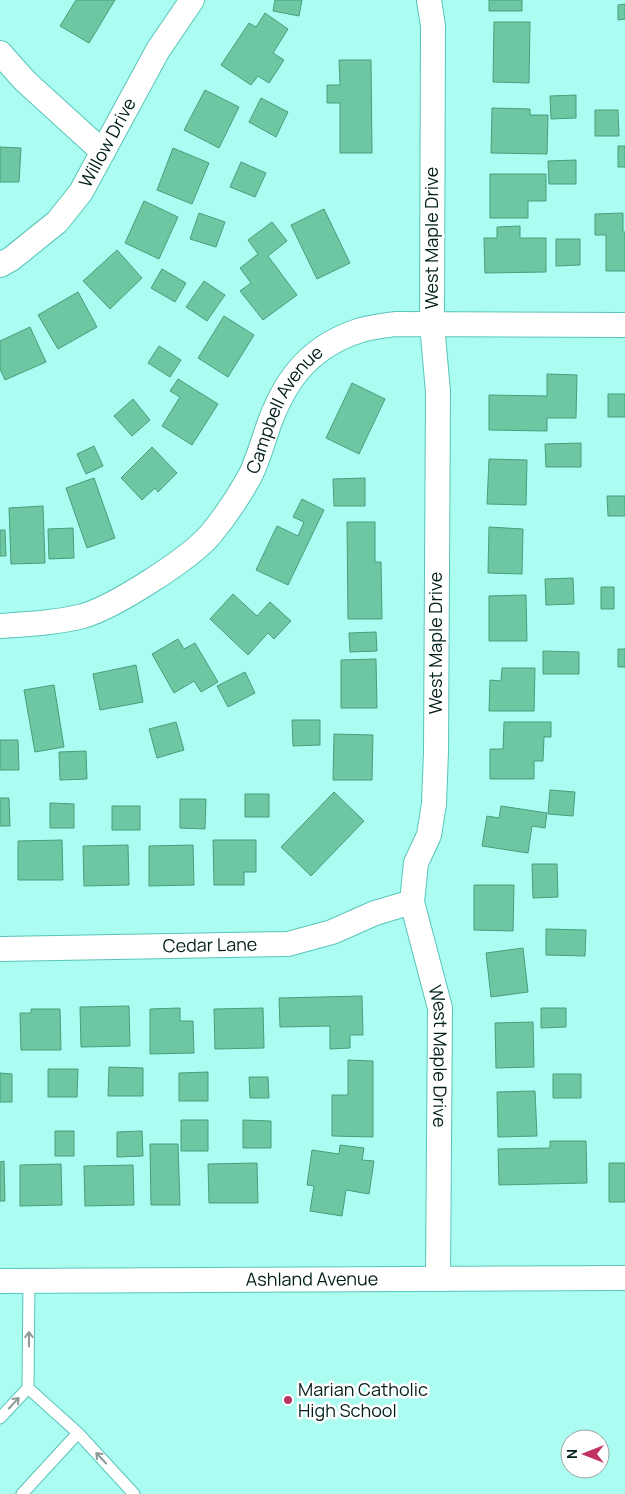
<svg xmlns="http://www.w3.org/2000/svg" width="625" height="1494" viewBox="0 0 625 1494" font-family="Manrope,sans-serif">
<style>
.building{fill:#6ec7a3;stroke:#459f7c}
.lines{fill:none;stroke-linecap:round;stroke-linejoin:round}
.lane-casing{stroke:#59c5b9;stroke-width:13}
.street-casing{stroke:#59c5b9;stroke-width:26}
.lane{stroke:#fff;stroke-width:11}
.street{stroke:#fff;stroke-width:24}
.oneway{stroke:#8c9a98}
.poi-dot{fill:#c03262;stroke:#fff;stroke-width:2}
.labels{text-anchor:middle;stroke-width:5;stroke-linejoin:round;paint-order:stroke}
.street-label{font-size:18px;fill:#001e1a;stroke:#fff}
.poi-label{font-size:18px;fill:#001e1a;stroke:#fff;text-anchor:start}
</style>
<rect width="100%" height="100%" fill="#abfdf2"/>
<path class="building" d="M76 0H115L89 43 60 26Z
M275 0H302L299 16 273 11Z
M489 0H522V11H489Z
M625 4V19L618 20V5Z
M265 13 288 29 273 53 284 60 269 83 258 76 251 85 221 65 249 23 256 27Z
M494 22H530L529 83 493 82Z
M339 60H371L372 153H340V103H327V85H340Z
M205 90 239 107 219 148 184 130Z
M576 95V118L551 119 550 96Z
M261 98 288 112 276 137 249 122Z
M492 108 530 109V115H548L547 154 491 153Z
M595 110H618L619 136H595Z
M618 146H625V167H618Z
M0 147 21 148 19 182H0Z
M173 148 209 163 192 204 157 190Z
M576 160V184H549L548 161Z
M241 162 266 173 255 197 230 187Z
M490 174H546V201H528V218H490Z
M144 201 178 217 159 259 125 243Z
M324 209 350 263 317 279 291 225Z
M199 213 225 222 216 247 190 239Z
M623 213V232H625V271H606V235H595V214Z
M272 222 287 241 268 256 297 295 263 320 240 291 251 283 240 268 258 254 248 240Z
M520 226V238H546V272L485 273 484 238H497V227Z
M556 239H580V265L556 266Z
M117 250 142 278 110 309 83 281Z
M162 269 186 283 175 302 151 288Z
M204 281 225 295 207 321 186 307Z
M78 292 97 327 58 349 38 315Z
M224 316 254 335 228 377 198 358Z
M30 327 46 362 5 380 0 369V341Z
M159 346 181 360 170 377 148 363Z
M547 374 577 375 576 418H547V431L489 430V395L547 396Z
M178 379 218 404 192 445 162 426 180 397 170 391Z
M352 383 385 399 359 454 326 438Z
M608 394H625V417H608Z
M133 399 150 420 132 436 114 416Z
M581 443V467H546L545 444Z
M94 446 103 466 86 474 77 454Z
M152 447 177 473 158 492 155 488 142 500 121 478Z
M489 459 527 460 526 505 487 504Z
M94 478 115 538 87 548 66 488Z
M365 478V506H334L333 479Z
M607 496H625V516H608Z
M302 499 324 510 288 585 256 570 277 526 298 536 304 522 293 517Z
M43 506 45 563 11 564 9 508Z
M347 522H375V562H381L382 619H348Z
M489 527 523 529 522 574 488 573Z
M73 528 74 558 49 559 48 529Z
M0 530H5L6 556H0Z
M573 578 574 604 546 605 545 579Z
M601 587H614V609H601Z
M233 594 257 616 270 602 291 621 274 639 268 633 248 655 210 619Z
M526 595 527 641H489V596Z
M376 632 377 651 350 652 349 633Z
M178 639 184 649 195 643 218 682 201 692 194 681 174 693 152 654Z
M618 649H625V667H618Z
M543 651 579 652V674H543Z
M376 659 377 708H341V660Z
M136 665 143 702 100 710 93 674Z
M502 668H535L534 711H489L490 680 501 681Z
M245 672 255 693 228 707 217 686Z
M54 685 64 747 35 752 24 690Z
M292 720H320V745L293 746Z
M176 722 184 750 157 758 149 729Z
M504 722H551V737H544L543 761H534V779H490V749H503Z
M334 734 373 735 372 780H333Z
M0 740H18L19 770H0Z
M86 751 87 779 60 780 59 752Z
M550 790 575 792 573 816 548 814Z
M334 792 364 821 311 876 281 847Z
M245 794H269V817H245Z
M0 798H9L10 826H0Z
M180 799H206L205 829 180 828Z
M50 803 74 804V828H50Z
M112 806H140V830H112Z
M501 806 547 813 545 828 532 826 528 853 482 846 487 816 499 818Z
M62 840 63 880H18V841Z
M213 840H256V872H244V885H214Z
M128 845 129 885 84 886 83 846Z
M193 845 194 885 149 886V846Z
M532 864H557L558 897 533 898Z
M474 885H514L513 931 474 930Z
M546 929 586 930 585 956 546 955Z
M523 948 528 992 491 997 486 953Z
M362 996 363 1035H350V1048L330 1049V1026L280 1027 279 998Z
M129 1006 130 1046 81 1047 80 1007Z
M180 1008V1021H193L194 1053 150 1054V1009Z
M263 1008 264 1048 215 1049 214 1009Z
M541 1008H566V1027L541 1028Z
M31 1009H60L61 1050H21L20 1013H31Z
M533 1022 534 1067 496 1068 495 1023Z
M348 1060 373 1061V1137L332 1136V1095H348Z
M109 1067 143 1068V1096H108Z
M48 1069H78L77 1097H48Z
M208 1072V1101H179V1073Z
M0 1073 12 1074V1102H0Z
M553 1074H581V1098H553Z
M249 1077H268L269 1098H250Z
M535 1091 537 1136 498 1137 497 1092Z
M181 1120H208V1151H181Z
M243 1120 271 1121V1148H243Z
M55 1131H74V1156H55Z
M142 1131 143 1156 117 1157V1132Z
M550 1141H586L587 1183 499 1185 498 1149 550 1148Z
M150 1144H178L180 1205H151Z
M340 1145 364 1148 362 1160 374 1161 369 1194 346 1190 342 1216 310 1211 314 1186 307 1185 312 1150 339 1154Z
M4 1161 5 1201H0V1162Z
M257 1163 258 1203H209L208 1164Z
M609 1163H625V1202H609Z
M61 1164 62 1205 20 1206V1165Z
M133 1165 134 1205 85 1206 84 1166Z"/>
<g class="lines">
<g class="lane-casing">
<path id="lane" d="M28 1388 78 1433 134 1494
M0 1418 28 1388 29 1281
M22 1494 78 1433"/>
</g>
<g class="street-casing">
<g id="street">
<path id="s1" d="M429 0 433 26 432 324 438 392 436 752 434 804 429 835 416 863 412 902 440 1008 438 1279"/>
<path d="M0 53 25 81 103 152"/>
<path id="s2" d="M0 265 11 259 57 222 81 192 158 50 192 0"/>
<path id="s3" d="M0 626C28 624 55 623 83 616 114 607 188 560 210 535 225 517 239 496 250 476 259 458 264 437 271 419 288 375 313 346 358 331 370 327 383 326 395 324L625 325"/>
<path id="s4" d="M0 949 288 944 332 932 375 913 412 902"/>
<path id="s5" d="M0 1281 625 1278"/>
</g>
</g>
<use href="#lane" class="lane"/>
<use href="#street" class="street"/>
</g>
<defs><path id="oneway-shaft" d="M-6 0H5M1.5-3L5.5 0L1.5 3" fill="none" stroke-width="1.6" stroke-linecap="round" stroke-linejoin="round" transform="scale(1.25)"/></defs>
<g class="oneway">
<use href="#oneway-shaft" transform="translate(29 1339) rotate(-90)"/>
<use href="#oneway-shaft" transform="translate(14 1403) rotate(-47)"/>
<use href="#oneway-shaft" transform="translate(101 1458) rotate(-133)"/>
</g>
<circle class="poi-dot" cx="288" cy="1400" r="5"/>
<g class="labels">
<g class="street-label">
<text dy="6" stroke="none"><textPath href="#s2" startOffset="166">Willow Drive</textPath></text>
<text transform="translate(432 238) rotate(-90)" y="6">West Maple Drive</text>
<text dy="6" stroke="none"><textPath href="#s3" startOffset="382">Campbell Avenue</textPath></text>
<text transform="translate(436 643) rotate(-90)" y="6">West Maple Drive</text>
<text dy="6" stroke="none"><textPath href="#s4" startOffset="210">Cedar Lane</textPath></text>
<text dy="6" stroke="none"><textPath href="#s1" startOffset="1064">West Maple Drive</textPath></text>
<text dy="6" stroke="none"><textPath href="#s5" startOffset="312">Ashland Avenue</textPath></text>
</g>
<g class="poi-label">
<text x="298" y="1396">Marian Catholic<tspan x="298" dy="21">High School</tspan></text>
</g>
</g>
<g transform="translate(585 1454) rotate(270)"><circle r="24" fill="#ffffff" stroke="#99a5a3"/>
<path d="M0-4L9 19L0 12L-9 19Z" fill="#c03262"/>
<text y="-8" font-size="14" font-weight="bold" text-anchor="middle" fill="#001e1a">N</text>
</g>
</svg>
